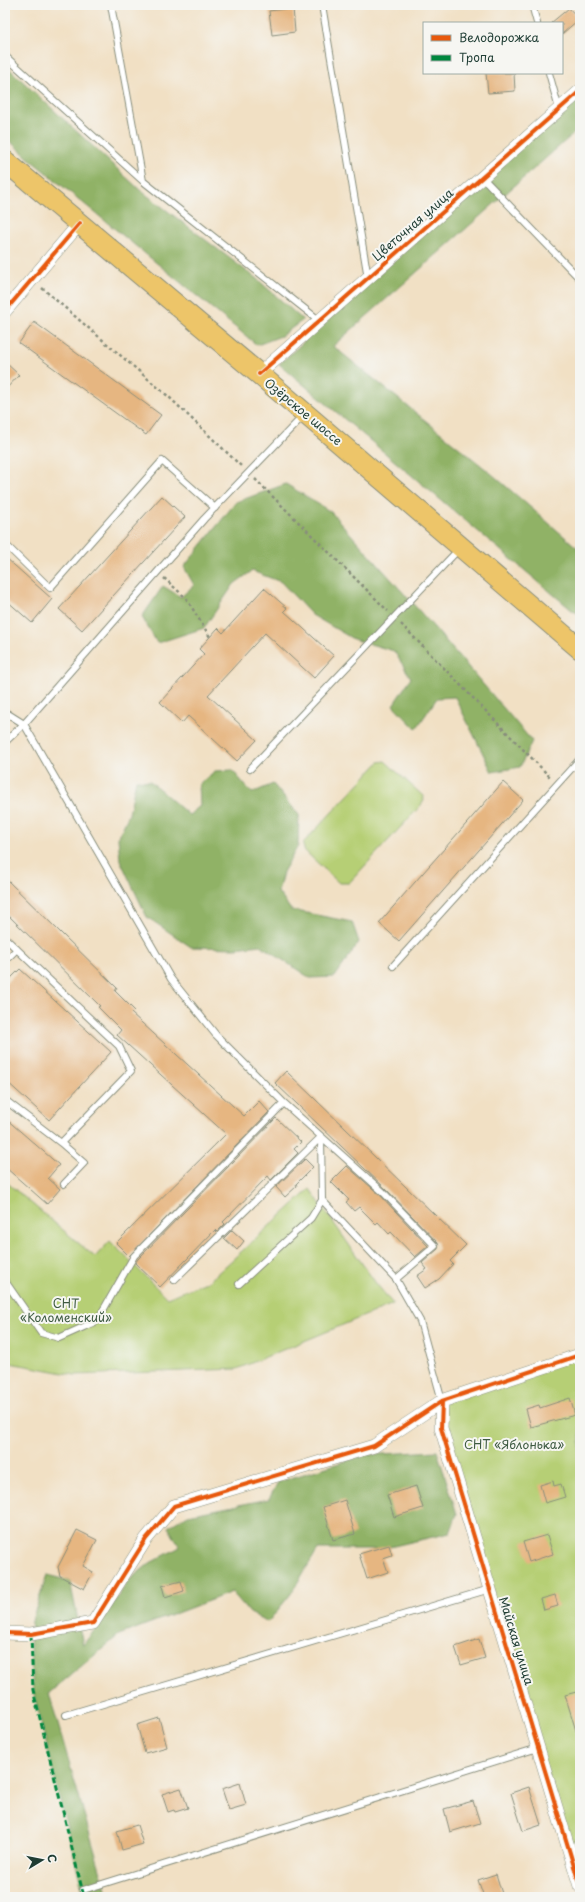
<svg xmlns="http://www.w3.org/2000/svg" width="585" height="1902" viewBox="0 0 585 1902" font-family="'Playpen Sans',sans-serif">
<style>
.green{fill:#b6cf74;stroke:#6a8654}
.forest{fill:#90b266;stroke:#58784d}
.building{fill:#e6b681}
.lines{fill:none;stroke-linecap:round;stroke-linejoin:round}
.lane-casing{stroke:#888e7c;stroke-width:8}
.street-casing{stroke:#888e7c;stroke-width:14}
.primary-casing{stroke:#888e7c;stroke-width:22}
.path{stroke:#888e7c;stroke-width:2.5;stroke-dasharray:3 3;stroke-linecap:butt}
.lane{stroke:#fff;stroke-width:6}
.street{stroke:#fff;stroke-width:13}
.primary{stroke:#edc569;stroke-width:20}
.quiet{stroke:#00873e;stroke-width:3;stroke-dasharray:6 3;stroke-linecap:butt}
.cycleway-casing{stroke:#f6f6f2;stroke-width:6}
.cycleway{stroke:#e8590c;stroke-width:4}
.labels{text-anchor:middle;stroke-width:4;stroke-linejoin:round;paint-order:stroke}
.street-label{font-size:12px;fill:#1f3d34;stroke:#f6f6f2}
.park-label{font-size:12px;fill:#3d5a41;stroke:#f6f6f2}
</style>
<rect width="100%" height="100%" fill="#f6f6f2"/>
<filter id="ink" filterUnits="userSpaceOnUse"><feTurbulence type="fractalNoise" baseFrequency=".025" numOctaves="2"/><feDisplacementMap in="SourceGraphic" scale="8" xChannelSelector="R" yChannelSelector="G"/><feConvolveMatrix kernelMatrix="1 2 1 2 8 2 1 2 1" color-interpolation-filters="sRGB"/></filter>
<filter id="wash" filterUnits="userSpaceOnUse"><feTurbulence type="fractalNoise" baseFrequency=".012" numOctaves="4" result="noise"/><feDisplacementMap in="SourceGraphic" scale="16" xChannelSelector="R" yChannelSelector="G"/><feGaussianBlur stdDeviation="0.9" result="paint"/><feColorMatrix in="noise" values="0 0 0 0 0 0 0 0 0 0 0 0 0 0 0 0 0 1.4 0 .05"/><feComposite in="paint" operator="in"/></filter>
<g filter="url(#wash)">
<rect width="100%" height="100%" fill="#f1e0c4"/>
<path class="green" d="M385 761 423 796 424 800 422 804 349 883H339L305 851 303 846 304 842 379 762Z
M5 1181 95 1257 110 1241 167 1298 209 1281 310 1189 375 1282 393 1304 237 1369 75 1375 10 1363 5 1360Z
M580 1355V1886L441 1428 442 1401Z"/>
<path class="forest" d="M5 65 140 190 257 279 303 320 281 336 257 345 33 162 5 137Z
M580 94V128L333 346 493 475 580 550V614L573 611 279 364Z
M286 484 331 512 432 625 532 741 520 767 492 772 455 697 437 698 416 729 393 705 411 678 394 651 353 639 312 615 281 582 252 571 234 584 204 628 157 643 142 617 163 586 181 597 194 585 184 567 236 502Z
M232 770 252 793 273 784 299 815 298 846 283 872 278 892 291 910 352 922 359 942 335 977 310 978 260 945 236 948 191 947 147 917 120 860 118 838 129 814 136 780 150 781 189 815 200 806 199 784 215 771Z
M437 1451 457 1514 450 1533 381 1549H318L290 1595 268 1622 250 1613 232 1592 119 1635 49 1693 108 1897H84L33 1690 30 1647 32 1620 47 1575 70 1581 83 1645 103 1619 128 1581 150 1563 180 1547 168 1527 188 1515 269 1499 278 1482 365 1455Z"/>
<g id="blocks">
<path class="building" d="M293 8 295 32 272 35 269 11Z
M569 8 579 19 562 34V23H551Z
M486 73H514L515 91 488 93Z
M34 322 161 415 146 435 19 343Z
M5 362 19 375 5 390Z
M162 496 185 517 82 630 59 609Z
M5 557 52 599 32 623 5 599Z
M264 588 287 608 284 611 334 656 314 678 265 633 208 695 257 740 237 761 188 716 182 723 160 702 204 654 199 649 218 628 223 633Z
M503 782 523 800 399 941 379 923Z
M5 878 117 988 115 991 134 1010 131 1013 244 1116 259 1101 269 1112 129 1256 116 1243 226 1134 117 1035 121 1030 98 1007 100 1006 5 912Z
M20 969 111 1052 49 1120 5 1080V984Z
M286 1071 466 1245 450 1261 453 1264 439 1279 425 1288 417 1276 427 1269 422 1263 438 1249V1243L386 1189 275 1083Z
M5 1118 59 1165 48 1178 60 1189 47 1204 5 1167Z
M276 1118 301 1142 294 1149 298 1153 271 1180 268 1176 223 1222 225 1224 217 1232 215 1230 160 1287 135 1263 138 1259Z
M305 1159 313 1167 296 1184 297 1186 285 1197 276 1187Z
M347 1166 380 1195 428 1246 415 1257 391 1232 389 1234 378 1222 376 1224 359 1207 354 1211 346 1202 349 1200 331 1182Z
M232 1230 244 1241 237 1250 224 1238Z
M570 1398 575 1415 531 1427 526 1409 539 1405 540 1408Z
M553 1481 554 1486 561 1484 565 1497 545 1503 540 1485Z
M416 1486 423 1508 394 1517 387 1495Z
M345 1500 355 1534 333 1540 323 1507Z
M77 1530 97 1540 83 1566 93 1572 84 1589 60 1576 58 1567Z
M547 1535 553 1554 529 1562 523 1542Z
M389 1545 392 1555 383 1558 388 1572 367 1579 359 1554Z
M181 1581 184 1591 165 1597 162 1586Z
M555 1595 558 1606 544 1610 541 1599Z
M479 1639 485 1658 461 1665 455 1647Z
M580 1691V1733L577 1734 565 1695Z
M159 1718 167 1747 145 1753 137 1725Z
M240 1783 246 1805 229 1810 222 1789Z
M529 1787 541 1825 523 1831 511 1793Z
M181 1788 188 1808 175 1812 174 1810 168 1812 162 1794Z
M473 1801 480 1823 450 1832 444 1809Z
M137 1825 143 1844 122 1850 117 1831Z
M496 1874 503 1897H484L478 1880Z"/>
</g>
</g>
<g filter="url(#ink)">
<use href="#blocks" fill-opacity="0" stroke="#888e7c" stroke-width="1"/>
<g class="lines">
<g class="lane-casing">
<path id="lane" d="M111 5 143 181 320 321
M322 5 368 278
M532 5 537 23
M5 56 143 181
M549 73 559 109
M482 177 580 279
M5 544 50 588 162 461 215 508
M5 712 24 724 171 979 216 1035 284 1103 383 1192 435 1246 396 1279
M5 742 24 724 204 519 304 415
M250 769 459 549
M5 938 119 1046 131 1071 61 1143 84 1163 64 1184
M5 961 17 949
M393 966 580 759
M5 1100 61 1143
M321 1137 322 1200 396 1279 420 1321 442 1401
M174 1280 321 1137
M5 1281 41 1333 59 1338 97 1321 134 1256 284 1103
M239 1284 311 1218 322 1200
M66 1715 490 1589
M83 1890 538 1748"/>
</g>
<g class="street-casing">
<path id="street" d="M5 311 80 223
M259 374 580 91
M442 1401 441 1428 580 1886
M5 1633 31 1634 93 1623 146 1539 174 1506 374 1446 442 1401 580 1355"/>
</g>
<g class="primary-casing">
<path id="primary" d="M5 161 259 374 580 649"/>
</g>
<path class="path" d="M42 288 169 397 241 466
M255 479 388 611
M164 578 186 598 210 637
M401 624 551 778"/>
<use href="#lane" class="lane"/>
<use href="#street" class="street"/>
<use href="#primary" class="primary"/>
<path class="quiet" d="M31 1634 33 1690 84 1897"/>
<g class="cycleway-casing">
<path id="cycleway" d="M5 311 80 223
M259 374 580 91
M442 1401 441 1428 580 1886
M5 1633 31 1634 93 1623 146 1539 174 1506 374 1446 442 1401 580 1355"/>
</g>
<use href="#cycleway" class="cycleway"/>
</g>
</g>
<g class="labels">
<g class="street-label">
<text transform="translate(413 225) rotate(-41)" y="4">Цветочная улица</text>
<text transform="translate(303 412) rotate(40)" y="4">Озёрское шоссе</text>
<text transform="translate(516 1641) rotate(73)" y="4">Майская улица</text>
</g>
<g class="park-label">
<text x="66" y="1308">СНТ<tspan x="66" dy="14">«Коломенский»</tspan></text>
<text x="514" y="1449">СНТ «Яблонька»</text>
</g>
</g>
<rect width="585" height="1902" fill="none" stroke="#f6f6f2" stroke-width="20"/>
<rect x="423" y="22" width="140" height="52" fill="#f6f6f2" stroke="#a0aca6"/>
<rect x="431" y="35" width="20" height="6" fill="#e8590c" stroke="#a0aca6"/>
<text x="459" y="42" font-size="12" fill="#1f3d34">Велодорожка</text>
<rect x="431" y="55" width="20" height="6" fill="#00873e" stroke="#a0aca6"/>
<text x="459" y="62" font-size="12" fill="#1f3d34">Тропа</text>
<g transform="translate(42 1860) rotate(80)" stroke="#f6f6f2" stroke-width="3" paint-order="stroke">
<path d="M0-3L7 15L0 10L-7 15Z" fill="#1f3d34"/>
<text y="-6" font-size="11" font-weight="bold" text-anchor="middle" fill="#1f3d34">С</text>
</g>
</svg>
